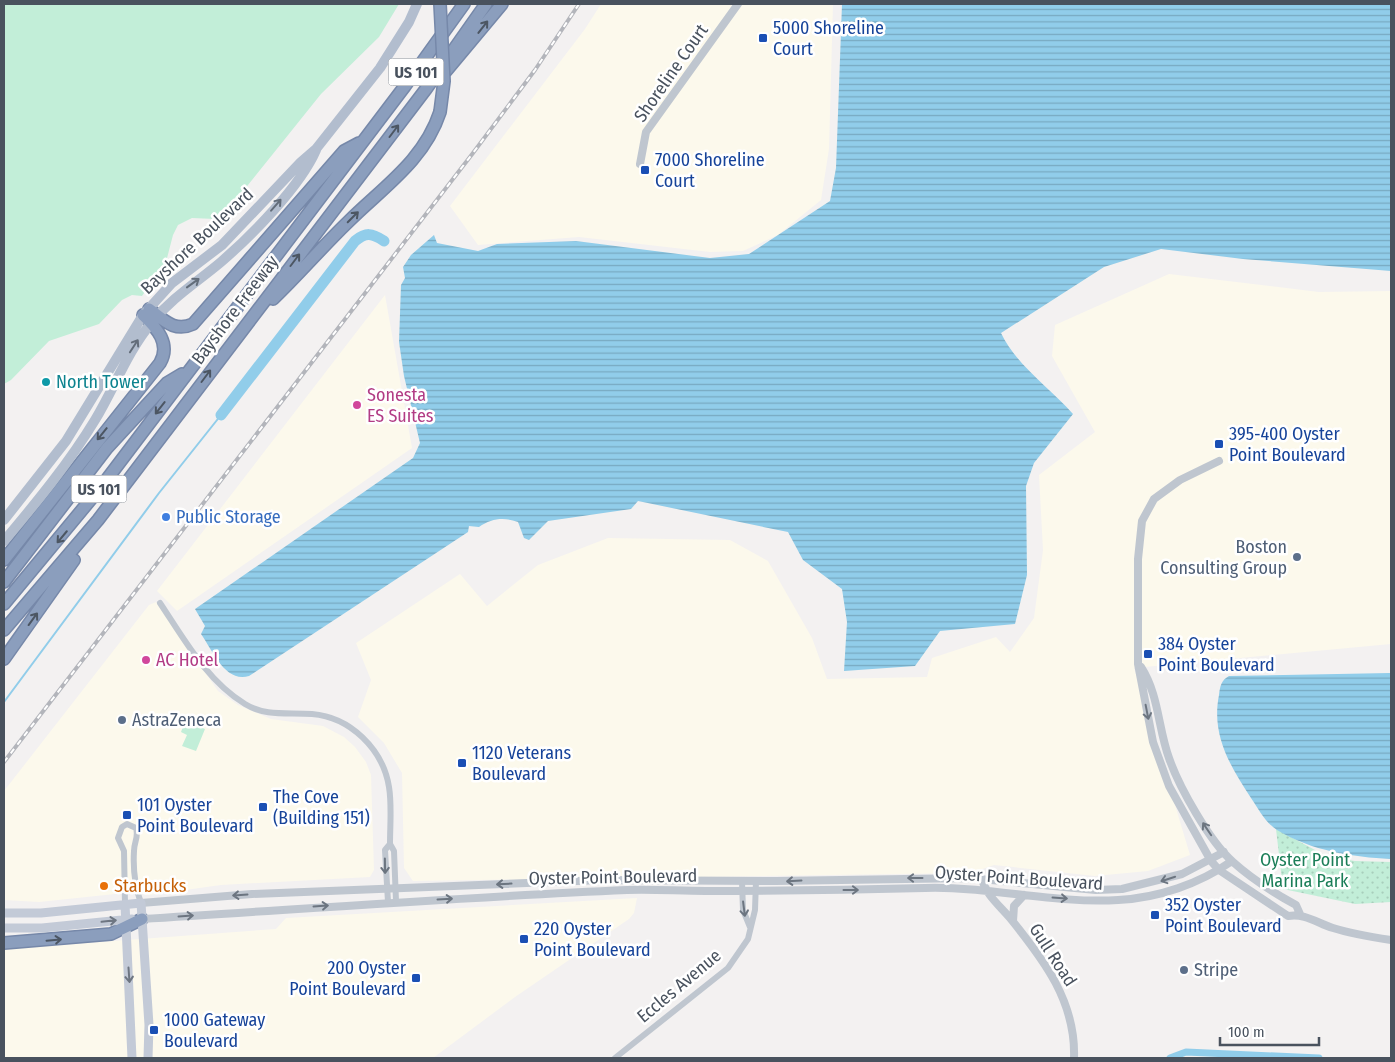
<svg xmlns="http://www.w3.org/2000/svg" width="1395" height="1062" viewBox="0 0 1395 1062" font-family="'Fira Sans Condensed',sans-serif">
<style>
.commercial{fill:#fcf9ec}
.grass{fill:#c2eed8}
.park{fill:url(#park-dots)}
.water{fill:url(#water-rules)}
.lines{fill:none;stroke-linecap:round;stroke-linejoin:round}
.stream{stroke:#91cdea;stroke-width:2}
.canal{stroke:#91cdea;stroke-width:7}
.river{stroke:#91cdea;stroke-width:11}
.motorway-casing{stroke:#7688a9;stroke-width:14}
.minor{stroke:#bfc6cf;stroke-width:6}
.tertiary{stroke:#bfc6cf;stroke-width:8}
.secondary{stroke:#c3cad7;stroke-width:9}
.primary{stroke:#b2bdce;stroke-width:10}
.motorway{stroke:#8b9ebd;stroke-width:11}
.rail-casing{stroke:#b3b5bb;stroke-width:4}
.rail{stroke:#fff;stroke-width:2;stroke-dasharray:5.5;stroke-linecap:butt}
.motorway-bridge-casing{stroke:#7688a9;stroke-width:14;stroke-linecap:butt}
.motorway-bridge{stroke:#8b9ebd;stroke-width:11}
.oneway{stroke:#4c5663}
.oneway2{stroke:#636d7a}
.oneway3{stroke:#6c7580}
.oneway4{stroke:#6e7682}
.transit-dot{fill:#1a4fb4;stroke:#fff;stroke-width:2}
.culture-dot{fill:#0f9aa8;stroke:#fff;stroke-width:2}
.hotel-dot{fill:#d1479c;stroke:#fff;stroke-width:2}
.shop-dot{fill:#3f7fe0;stroke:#fff;stroke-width:2}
.service-dot{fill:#5c6f8a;stroke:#fff;stroke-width:2}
.food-dot{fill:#e8710a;stroke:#fff;stroke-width:2}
.labels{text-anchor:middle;stroke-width:5;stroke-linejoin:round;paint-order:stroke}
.shield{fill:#fff;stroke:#80868e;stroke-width:1}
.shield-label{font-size:16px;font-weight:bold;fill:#49525e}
.transit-label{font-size:18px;fill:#164399;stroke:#fff;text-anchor:start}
.street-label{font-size:18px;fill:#49525e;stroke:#fff}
.culture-label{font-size:18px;fill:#0d838f;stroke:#fff;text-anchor:start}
.hotel-label{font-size:18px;fill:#b23c85;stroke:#fff;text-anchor:start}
.shop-label{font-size:18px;fill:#366cbe;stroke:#fff;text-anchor:start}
.service-label{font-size:18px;fill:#4e5e75;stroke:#fff;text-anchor:start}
.park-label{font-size:18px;fill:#1b7e58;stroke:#fff}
.food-label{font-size:18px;fill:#c56008;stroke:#fff;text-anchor:start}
</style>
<defs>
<pattern id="park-dots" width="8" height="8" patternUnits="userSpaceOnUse" patternTransform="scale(1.25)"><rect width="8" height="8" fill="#c2eed8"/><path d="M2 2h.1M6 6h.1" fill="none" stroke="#a8cebc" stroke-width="1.8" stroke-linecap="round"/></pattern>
<pattern id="water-rules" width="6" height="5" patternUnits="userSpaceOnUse" patternTransform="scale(1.25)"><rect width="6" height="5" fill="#91cdea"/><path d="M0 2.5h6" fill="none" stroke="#78a9c1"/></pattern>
</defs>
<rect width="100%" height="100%" fill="#f3f1f1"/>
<path class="commercial" d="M601 4H833L829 149 821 200 778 235 743 251 710 252 579 237 478 245 450 206 585 29Z
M1169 274 1319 292 1391 291V644L1134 668 1190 855 1148 871 1095 876 994 865 971 873 413 881 404 868 402 773 384 743 358 717 371 680 356 643 460 574 487 606 538 565 608 538 730 540 768 561 812 638 827 679 927 677 932 658 996 637 1010 652 1034 618 1043 550 1039 475 1095 432 1052 356 1055 325Z
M385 295 412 448 177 611 157 591Z
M156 602 218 691 238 705 271 719 323 726 344 737 355 747 366 762 371 775 374 870 370 877 221 885 149 895 142 894 136 890H120L115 894 39 902 4 900V791L149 605Z
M637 898 634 913 629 919 515 997 433 1058H4V949L276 929 286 918Z"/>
<path class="grass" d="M4 4H399L379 37 321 94 228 210 215 219 192 218 178 225 173 235 166 262 142 296 132 295 122 300 99 324 49 341 11 380 4 384Z
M185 721 205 729 196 751 182 746 187 735 181 732Z"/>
<path class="park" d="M1276 829 1328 857 1355 861 1391 862V902L1355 904 1283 889Z"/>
<path class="water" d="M842 4H1391V271L1243 259 1161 249 1104 267 1001 333C1016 365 1050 388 1073 414L1034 463 1026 486 1027 575 1015 624 940 631 915 666 844 671 847 622 842 589 803 560 788 532 638 501 631 509 548 521 529 540 524 538 518 522C504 517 492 518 479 527L469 526 468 532 249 676C225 683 213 651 201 634L205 626 195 609 413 458 420 443 404 376 399 342 401 285 405 278 403 267 411 255 434 235 437 243 478 251 497 244 576 241 710 258 749 254 830 201 836 168Z
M1391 673V859C1352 857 1312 851 1277 830 1265 822 1259 810 1251 798 1230 766 1211 735 1219 695 1220 687 1221 680 1229 676Z"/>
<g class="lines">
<path class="stream" d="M4 702 159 493 221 415"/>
<path class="canal" d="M1170 1058 1186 1052 1319 1058"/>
<path class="river" d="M221 415 355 241C366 232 372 233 384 241"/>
<g class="motorway-casing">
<path id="motorway" d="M446 71 502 4
M273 299C299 274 322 247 348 222 382 188 424 161 440 112
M149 309C163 319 174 333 193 324L344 151 359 143
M4 560 160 363C171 344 157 328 143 315
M4 582 107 448 167 383 182 374
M4 604 101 487 405 86 464 4
M4 630 98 520 426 89 486 4
M4 659 74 560
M4 943 111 934 142 919"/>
</g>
<path class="minor" d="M160 603C184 639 207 681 245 704 266 717 289 712 312 714 350 717 383 749 389 787 392 805 390 825 390 844L394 851 396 901
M742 881 743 910 750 927
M388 902 385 850 390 844
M125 904 124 851 118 838 122 827 127 824 136 828C139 837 134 842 134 851 133 868 135 887 141 903
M615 1058 728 968 748 939 755 910 756 881"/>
<path class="tertiary" d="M640 164 646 132 738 4
M1219 461 1180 480 1154 499 1142 521 1138 559V664L1153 742 1169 786 1211 861 1219 870 1288 916C1305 913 1317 923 1333 928 1352 934 1371 937 1391 940
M1141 667C1159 695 1158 728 1169 758 1179 787 1210 842 1233 862 1252 879 1274 893 1296 905L1300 914
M982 879C986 895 999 905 1010 918 1044 960 1076 1002 1074 1058
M141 903 252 894 602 880 776 881 970 878 1096 890 1122 889 1182 874 1224 852
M142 919C304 909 465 897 627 890 653 889 679 891 705 891 778 891 852 890 925 888 990 886 1054 904 1118 900 1158 898 1199 884 1232 861
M1013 921 1014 906 1024 895"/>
<path class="secondary" d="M125 904 132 1058
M4 913H41L141 903 149 1025 148 1058
M4 928H42L132 919"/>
<path class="primary" d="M4 520 66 441 143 315 172 283 222 245 301 162 316 149 380 68 409 22 417 4
M4 541C36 503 69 463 95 420 115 387 127 352 152 322 173 297 196 283 221 262 251 236 300 187 316 150"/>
<use href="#motorway" class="motorway"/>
<g class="rail-casing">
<path id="rail" d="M4 762 473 153 535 70 579 4"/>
</g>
<use href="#rail" class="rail"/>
<g class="motorway-bridge-casing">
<path id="motorway-bridge" d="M440 4 444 81 440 112"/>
</g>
<use href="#motorway-bridge" class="motorway-bridge"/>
</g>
<defs><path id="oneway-shaft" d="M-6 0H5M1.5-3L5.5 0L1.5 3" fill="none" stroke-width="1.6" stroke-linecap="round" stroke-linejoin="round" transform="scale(1.25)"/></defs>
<g class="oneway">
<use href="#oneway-shaft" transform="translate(483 27) rotate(-52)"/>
<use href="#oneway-shaft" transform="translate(394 131) rotate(-53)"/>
<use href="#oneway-shaft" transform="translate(353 217) rotate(-45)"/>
<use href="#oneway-shaft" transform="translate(295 260) rotate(-53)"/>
<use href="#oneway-shaft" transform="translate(206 376) rotate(-53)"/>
<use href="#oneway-shaft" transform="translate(160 408) rotate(128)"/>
<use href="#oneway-shaft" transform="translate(102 434) rotate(129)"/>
<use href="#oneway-shaft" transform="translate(62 537) rotate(130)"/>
<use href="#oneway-shaft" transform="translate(33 619) rotate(-54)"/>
<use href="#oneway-shaft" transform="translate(54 940) rotate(-5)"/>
</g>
<g class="oneway2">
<use href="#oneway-shaft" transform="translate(276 205) rotate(-49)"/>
<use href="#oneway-shaft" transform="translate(193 283) rotate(-36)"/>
<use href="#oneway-shaft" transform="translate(134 346) rotate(-57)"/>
</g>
<g class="oneway3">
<use href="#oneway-shaft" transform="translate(1147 712) rotate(79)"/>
<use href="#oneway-shaft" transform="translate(1207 829) rotate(-124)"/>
<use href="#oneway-shaft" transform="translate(385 866) rotate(89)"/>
<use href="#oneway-shaft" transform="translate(915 878) rotate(180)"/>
<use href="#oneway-shaft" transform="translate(1168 879) rotate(162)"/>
<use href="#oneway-shaft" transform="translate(794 881) rotate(177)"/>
<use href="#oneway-shaft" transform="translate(504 884) rotate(177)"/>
<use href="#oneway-shaft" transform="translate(851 890)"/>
<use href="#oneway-shaft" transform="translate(240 895) rotate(176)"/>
<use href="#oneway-shaft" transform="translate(1060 898) rotate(4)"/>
<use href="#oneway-shaft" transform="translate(445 899) rotate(-3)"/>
<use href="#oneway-shaft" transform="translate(321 906) rotate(-4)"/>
<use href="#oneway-shaft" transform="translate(744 909) rotate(83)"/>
<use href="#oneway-shaft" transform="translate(186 916) rotate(-4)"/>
</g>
<g class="oneway4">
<use href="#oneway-shaft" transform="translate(109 921) rotate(-6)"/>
<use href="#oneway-shaft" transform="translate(129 975) rotate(86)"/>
</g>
<g class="transit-dot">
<rect x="758" y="33" width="10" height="10" rx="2.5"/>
<rect x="640" y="165" width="10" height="10" rx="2.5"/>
<rect x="1214" y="439" width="10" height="10" rx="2.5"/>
<rect x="1143" y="649" width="10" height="10" rx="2.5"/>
<rect x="457" y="758" width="10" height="10" rx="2.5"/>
<rect x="258" y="802" width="10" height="10" rx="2.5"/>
<rect x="122" y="810" width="10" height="10" rx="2.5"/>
<rect x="1150" y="910" width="10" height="10" rx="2.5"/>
<rect x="519" y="934" width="10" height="10" rx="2.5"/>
<rect x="411" y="973" width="10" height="10" rx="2.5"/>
<rect x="149" y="1025" width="10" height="10" rx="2.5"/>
</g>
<circle class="culture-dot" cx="46" cy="382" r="5"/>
<g class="hotel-dot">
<circle cx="357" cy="405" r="5"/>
<circle cx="146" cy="660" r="5"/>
</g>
<circle class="shop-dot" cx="166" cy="517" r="5"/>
<g class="service-dot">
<circle cx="1297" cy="557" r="5"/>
<circle cx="122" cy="720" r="5"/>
<circle cx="1184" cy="970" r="5"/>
</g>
<circle class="food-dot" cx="104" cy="886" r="5"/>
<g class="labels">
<g class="shield">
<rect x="388.5" y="58.5" width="55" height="27" rx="4"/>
<rect x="71.5" y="475.5" width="55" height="27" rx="4"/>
</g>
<g class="shield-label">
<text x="416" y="78">US 101</text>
<text x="99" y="495">US 101</text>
</g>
<g class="transit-label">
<text x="773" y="34">5000 Shoreline<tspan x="773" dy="21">Court</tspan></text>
<text x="655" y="166">7000 Shoreline<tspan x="655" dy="21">Court</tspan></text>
<text x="1229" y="440">395-400 Oyster<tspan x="1229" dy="21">Point Boulevard</tspan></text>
<text x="1158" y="650">384 Oyster<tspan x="1158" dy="21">Point Boulevard</tspan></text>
<text x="472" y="759">1120 Veterans<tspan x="472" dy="21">Boulevard</tspan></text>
<text x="273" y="803">The Cove<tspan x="273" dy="21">(Building 151)</tspan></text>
<text x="137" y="811">101 Oyster<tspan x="137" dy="21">Point Boulevard</tspan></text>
<text x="1165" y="911">352 Oyster<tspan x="1165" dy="21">Point Boulevard</tspan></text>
<text x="534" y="935">220 Oyster<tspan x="534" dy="21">Point Boulevard</tspan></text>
<text x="406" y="974" text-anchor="end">200 Oyster<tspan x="406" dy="21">Point Boulevard</tspan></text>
<text x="164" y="1026">1000 Gateway<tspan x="164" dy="21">Boulevard</tspan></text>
</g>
<g class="street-label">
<text transform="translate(671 73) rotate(-55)" y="6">Shoreline Court</text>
<text transform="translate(197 241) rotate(-43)" y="6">Bayshore Boulevard</text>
<text transform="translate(235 310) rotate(-53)" y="6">Bayshore Freeway</text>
<text transform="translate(613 877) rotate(-1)" y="6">Oyster Point Boulevard</text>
<text transform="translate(1019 878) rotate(4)" y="6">Oyster Point Boulevard</text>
<text transform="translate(1053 955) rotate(57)" y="6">Gull Road</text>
<text transform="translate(679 986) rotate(-40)" y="6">Eccles Avenue</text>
</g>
<g class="culture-label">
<text x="56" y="388">North Tower</text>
</g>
<g class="hotel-label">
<text x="367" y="401">Sonesta<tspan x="367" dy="21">ES Suites</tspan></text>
<text x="156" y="666">AC Hotel</text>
</g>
<g class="shop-label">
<text x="176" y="523">Public Storage</text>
</g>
<g class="service-label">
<text x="1287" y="553" text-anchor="end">Boston<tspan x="1287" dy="21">Consulting Group</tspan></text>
<text x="132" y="726">AstraZeneca</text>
<text x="1194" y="976">Stripe</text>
</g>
<g class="park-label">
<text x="1305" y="866">Oyster Point<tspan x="1305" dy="21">Marina Park</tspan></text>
</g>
<g class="food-label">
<text x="114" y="892">Starbucks</text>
</g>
</g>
<rect width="1395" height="1062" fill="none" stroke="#49525e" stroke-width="10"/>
<path d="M1220 1037v8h99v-8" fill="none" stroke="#49525e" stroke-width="2.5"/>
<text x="1228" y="1037" font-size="15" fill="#49525e" stroke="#ffffff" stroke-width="4" paint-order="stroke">100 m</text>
</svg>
